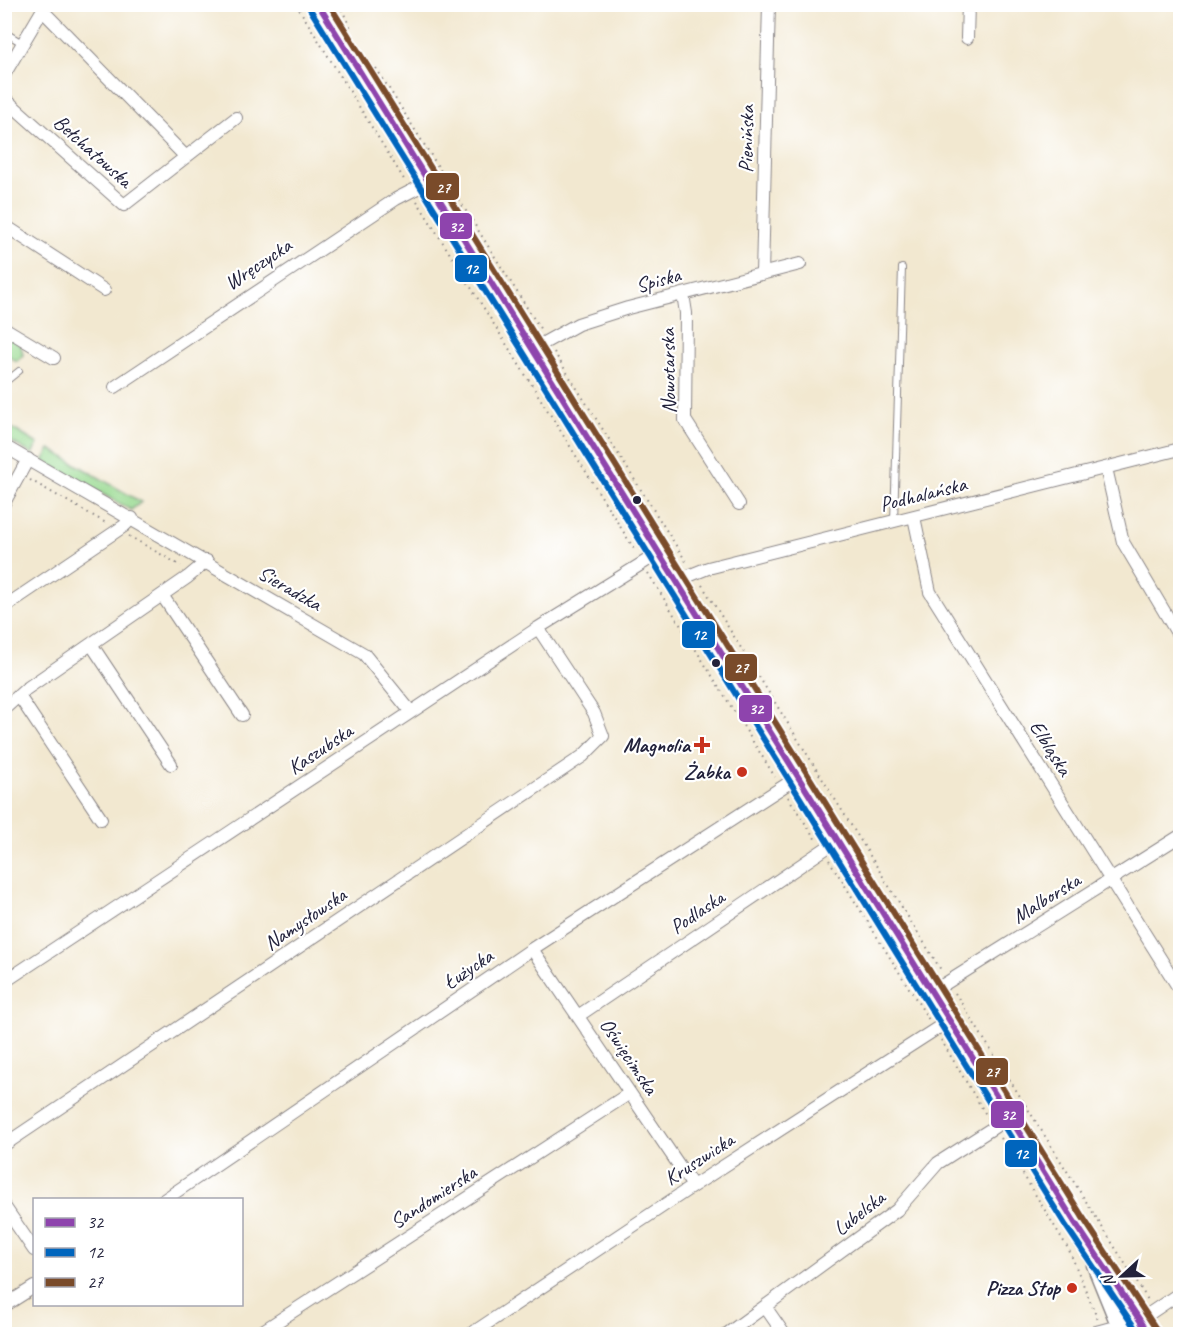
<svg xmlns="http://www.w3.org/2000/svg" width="1185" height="1339" viewBox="0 0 1185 1339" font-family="Caveat,sans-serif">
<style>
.green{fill:#99da91;stroke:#5e7e66;stroke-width:1.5}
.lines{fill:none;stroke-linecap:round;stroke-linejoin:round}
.lane-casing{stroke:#8a8586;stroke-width:8}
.street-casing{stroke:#8a8586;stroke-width:14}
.secondary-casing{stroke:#8a8586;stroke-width:19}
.path{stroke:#8a8586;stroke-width:2;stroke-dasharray:1.5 4.5;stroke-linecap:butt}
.lane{stroke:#fff;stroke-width:6}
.street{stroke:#fff;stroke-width:12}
.secondary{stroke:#fff;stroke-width:16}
.bus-1-casing{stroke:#fff;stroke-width:10}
.bus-2-casing{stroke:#fff;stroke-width:10}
.bus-3-casing{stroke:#fff;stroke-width:10}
.bus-1{stroke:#8e44ad;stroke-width:6}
.bus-2{stroke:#0065bd;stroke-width:6}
.bus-3{stroke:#7a4b2a;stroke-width:6}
.bus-dot{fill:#22223b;stroke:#fff;stroke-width:2}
.poi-dot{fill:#c8321e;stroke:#fff;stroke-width:2}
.labels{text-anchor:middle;stroke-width:4.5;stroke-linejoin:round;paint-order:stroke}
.street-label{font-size:21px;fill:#22223b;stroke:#fff}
.poi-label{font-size:21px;font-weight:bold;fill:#22223b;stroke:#fff;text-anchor:end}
.line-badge{stroke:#fff;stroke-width:2}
.badge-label{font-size:16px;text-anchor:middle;font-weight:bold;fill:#fff}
</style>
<rect width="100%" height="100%" fill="#fff"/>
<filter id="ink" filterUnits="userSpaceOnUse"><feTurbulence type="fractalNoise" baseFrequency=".0167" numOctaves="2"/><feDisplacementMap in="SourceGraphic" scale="12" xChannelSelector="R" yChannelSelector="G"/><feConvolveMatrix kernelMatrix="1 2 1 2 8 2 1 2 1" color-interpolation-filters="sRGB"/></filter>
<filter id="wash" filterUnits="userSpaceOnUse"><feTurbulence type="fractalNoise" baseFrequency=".008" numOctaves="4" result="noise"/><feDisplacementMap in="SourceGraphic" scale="24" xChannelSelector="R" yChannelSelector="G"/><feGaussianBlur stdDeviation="1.35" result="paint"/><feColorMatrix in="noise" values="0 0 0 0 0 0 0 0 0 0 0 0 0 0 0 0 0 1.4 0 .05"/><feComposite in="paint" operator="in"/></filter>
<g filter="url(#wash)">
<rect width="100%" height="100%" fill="#f2e8d0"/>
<path class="green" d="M5 333 21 346 23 355 17 361 8 356 5 363Z
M5 424 38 444 32 454 5 438Z
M50 449 141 502 131 510 43 461Z"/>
</g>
<g filter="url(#ink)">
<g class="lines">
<g class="lane-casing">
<path id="lane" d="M4 32 22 43
M4 383 19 371
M894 521 902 268"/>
</g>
<g class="street-casing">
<path id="street" d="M42 10 186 157
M967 38 968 4
M4 75 46 4
M4 98 124 205 236 118
M4 225 104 290
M762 274 769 4
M683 294 686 313 685 420 739 504
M4 328 54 358
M531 350 578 324 628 308 800 264
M115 387 396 199 429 182
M4 446 364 654 411 712
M1106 468 1123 542 1180 638
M4 503 28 459
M914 517 930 592 1180 990
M676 581 708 568 1180 449
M162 595 242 715
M4 607 124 526 132 518
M91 644 171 764
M19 696 101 819
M4 709 26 689 188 577 207 561
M532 949 693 1186
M4 982 538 628 659 553
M932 992 1180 836
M578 1016 838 840
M4 1145 583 756 603 736 594 713 538 628
M164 1200 532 949 798 777
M4 1206 34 1250
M4 1306 34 1287
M766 1308 784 1334
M258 1334 630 1093
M471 1334 693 1186 950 1020
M727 1334 897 1210 938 1163 1010 1117
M1089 1334 1140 1320 1180 1293"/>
</g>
<g class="secondary-casing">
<path id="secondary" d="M318 4 1074 1221 1149 1334
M1095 1265 1123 1334"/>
</g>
<path class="path" d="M296 4 405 181
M339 4 351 28
M376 68 541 330
M417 201 636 552
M554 352 687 563
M30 480 106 523
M129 536 181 566
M648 573 775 777
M702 585 941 970
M788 797 816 840
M829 860 929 1020
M955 993 1148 1300
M941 1040 988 1118
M1001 1138 1069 1250 1098 1320"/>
<use href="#lane" class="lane"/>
<use href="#street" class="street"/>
<use href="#secondary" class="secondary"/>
<g class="bus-1-casing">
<path id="bus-1" d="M318 4 1074 1221 1149 1334"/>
</g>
<g class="bus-2-casing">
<path id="bus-2" d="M310 9 1066 1226 1139 1334"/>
</g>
<g class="bus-3-casing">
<path id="bus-3" d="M329 4 1082 1216 1156 1329"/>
</g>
<use href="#bus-1" class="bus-1"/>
<use href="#bus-2" class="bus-2"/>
<use href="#bus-3" class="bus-3"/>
</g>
</g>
<g class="bus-dot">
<circle cx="637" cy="500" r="5"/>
<circle cx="716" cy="663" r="5"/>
</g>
<g class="poi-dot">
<path d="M699 736h6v6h6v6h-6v6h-6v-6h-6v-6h6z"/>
<circle cx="742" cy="772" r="6"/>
<circle cx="1072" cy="1288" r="6"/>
</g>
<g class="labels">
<g class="street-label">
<text transform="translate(746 139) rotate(-89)" y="7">Pienińska</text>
<text transform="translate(93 151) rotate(42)" y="7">Bełchatowska</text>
<text transform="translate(258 264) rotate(-34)" y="7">Wręczycka</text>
<text transform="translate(658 280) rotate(-15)" y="7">Spiska</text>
<text transform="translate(668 371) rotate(-91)" y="7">Nowotarska</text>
<text transform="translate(923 494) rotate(-14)" y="7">Podhalańska</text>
<text transform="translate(290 588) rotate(30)" y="7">Sieradzka</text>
<text transform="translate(1051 748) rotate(58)" y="7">Elbląska</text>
<text transform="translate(320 749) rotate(-34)" y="7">Kaszubska</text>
<text transform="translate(1046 898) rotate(-32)" y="7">Malborska</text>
<text transform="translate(697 912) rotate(-34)" y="7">Podlaska</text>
<text transform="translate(305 919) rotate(-34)" y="7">Namysłowska</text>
<text transform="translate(468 969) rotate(-34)" y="7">Łużycka</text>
<text transform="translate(629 1056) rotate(56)" y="7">Oświęcimska</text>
<text transform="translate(699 1159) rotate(-33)" y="7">Kruszwicka</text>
<text transform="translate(433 1197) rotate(-33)" y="7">Sandomierska</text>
<text transform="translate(859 1213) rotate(-38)" y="7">Lubelska</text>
</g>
<g class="poi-label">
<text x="690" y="752">Magnolia</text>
<text x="730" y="779">Żabka</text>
<text x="1060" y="1295">Pizza Stop</text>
</g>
</g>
<g class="line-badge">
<rect x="425" y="172" width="35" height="29" rx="6" fill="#7a4b2a"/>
<rect x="439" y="212" width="34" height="28" rx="6" fill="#8e44ad"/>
<rect x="454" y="254" width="34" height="29" rx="6" fill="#0065bd"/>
<rect x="681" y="620" width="35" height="29" rx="6" fill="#0065bd"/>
<rect x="724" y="653" width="34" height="29" rx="6" fill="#7a4b2a"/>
<rect x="738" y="694" width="35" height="29" rx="6" fill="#8e44ad"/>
<rect x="975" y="1057" width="34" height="29" rx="6" fill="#7a4b2a"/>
<rect x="990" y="1100" width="35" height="29" rx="6" fill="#8e44ad"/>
<rect x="1004" y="1139" width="34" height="29" rx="6" fill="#0065bd"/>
</g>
<g class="badge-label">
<text x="443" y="193">27</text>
<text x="456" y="232">32</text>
<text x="471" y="274">12</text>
<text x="699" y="640">12</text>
<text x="741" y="673">27</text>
<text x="756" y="714">32</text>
<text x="992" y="1077">27</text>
<text x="1008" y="1120">32</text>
<text x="1021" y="1159">12</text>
</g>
<rect width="1185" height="1339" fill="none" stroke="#fff" stroke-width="24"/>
<rect x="33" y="1198" width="210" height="108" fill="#ffffff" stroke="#a7a7b1" stroke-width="1.5"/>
<rect x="45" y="1218" width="30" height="9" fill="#8e44ad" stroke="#a7a7b1" stroke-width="1.5"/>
<text x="87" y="1228" font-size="18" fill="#22223b">32</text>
<rect x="45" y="1248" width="30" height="9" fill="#0065bd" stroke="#a7a7b1" stroke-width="1.5"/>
<text x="87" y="1258" font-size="18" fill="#22223b">12</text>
<rect x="45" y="1278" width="30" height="9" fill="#7a4b2a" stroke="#a7a7b1" stroke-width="1.5"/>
<text x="87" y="1288" font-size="18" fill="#22223b">27</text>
<g transform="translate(1122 1276) rotate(248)" stroke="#ffffff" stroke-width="4.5" paint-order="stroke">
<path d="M0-4.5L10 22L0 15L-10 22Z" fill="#22223b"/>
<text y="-9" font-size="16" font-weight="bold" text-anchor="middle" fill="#22223b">N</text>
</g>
</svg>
